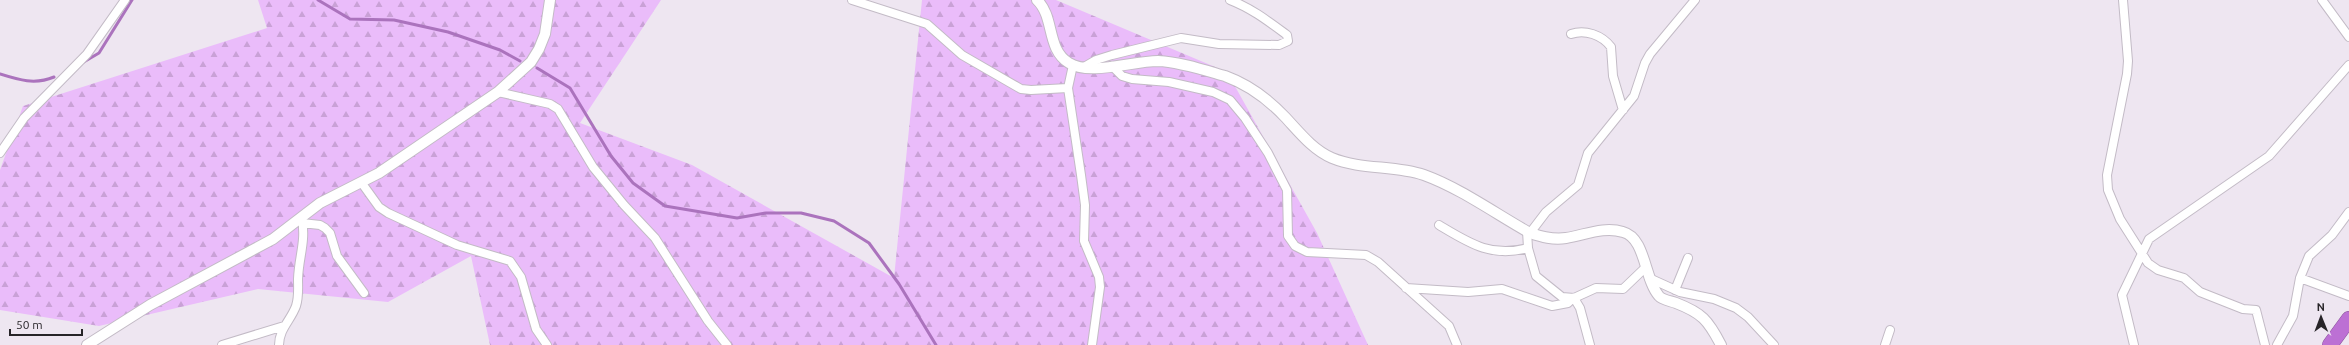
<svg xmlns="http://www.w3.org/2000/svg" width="2349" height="345" viewBox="0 0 2349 345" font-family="Ubuntu,sans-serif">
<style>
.forest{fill:url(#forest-firs)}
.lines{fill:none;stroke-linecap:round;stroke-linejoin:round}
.stream{stroke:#ab73bd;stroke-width:3}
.minor-casing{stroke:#c3bbc6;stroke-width:10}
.tertiary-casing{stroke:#c3bbc6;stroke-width:12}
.motorway-casing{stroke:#885598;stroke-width:16}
.minor{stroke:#fff;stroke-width:8}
.tertiary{stroke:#fff;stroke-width:10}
.motorway{stroke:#bc70d4;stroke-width:15}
</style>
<defs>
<pattern id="forest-firs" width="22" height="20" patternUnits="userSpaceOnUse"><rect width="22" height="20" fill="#eabcfa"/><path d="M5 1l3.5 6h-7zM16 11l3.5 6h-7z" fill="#c9a1d6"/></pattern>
</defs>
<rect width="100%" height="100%" fill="#eee6f1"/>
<path class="forest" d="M258 0H661L580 123 692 165 894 278 922 0H1056L1227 72 1317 233 1368 345H490L471 256 388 302 258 289 99 326 0 310V170L23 106 267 28Z"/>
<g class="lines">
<path class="stream" d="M318 0 350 19 394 20 448 32 500 50 520 61
M82 63 99 53 132 0
M537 68 570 88 611 156 633 183 665 206 737 218 766 213H801L834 221 869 243 899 284 936 345
M0 74C19 80 35 85 54 77"/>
<g class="minor-casing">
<path id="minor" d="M852 0 927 24 962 55 1021 89 1031 90 1068 88
M2123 0 2128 61 2127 74 2107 175 2108 190 2120 219 2148 263 2158 270 2184 278 2200 292 2243 309 2256 310 2265 345
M2322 0 2349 37
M1571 34C1585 29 1602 35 1611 47L1613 76 1623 110
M1073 65 1068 88 1081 175 1085 205 1084 241 1099 277 1100 287 1092 345
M1112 66 1122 76 1132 79 1169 82 1213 92 1230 100 1245 118 1268 153 1287 190 1288 236 1295 246 1307 252 1366 255 1378 262 1449 326 1457 345
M1084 67 1096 60 1112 55 1181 38 1219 44 1279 45 1288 41 1287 35C1268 21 1251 8 1230 0
M498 92 550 104 558 109 593 167 624 205 655 238 708 321 727 345
M0 153 24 118 87 54 125 0
M361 182 379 207 388 213 457 245 510 261 521 277 536 329 547 345
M302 223 320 225 325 228 330 233 337 256 364 293
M1439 225C1469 243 1491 258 1528 248
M1527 231 1528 248 1536 276 1562 297 1574 298 1596 288 1623 289 1646 267
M1530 233 1546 212 1578 185 1588 153 1634 96 1645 63 1650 54 1695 0
M1649 278 1680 292 1714 299 1736 308 1748 317 1774 345
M2300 278 2349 296
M1406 288 1468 292 1502 289 1552 306 1568 303 1573 298
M1675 290 1688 258
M1574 298 1580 308 1590 345
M222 345 284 326
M279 345C279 329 291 320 296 306 299 297 298 288 298 279 299 255 306 243 302 218
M1885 345 1890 330
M2134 345 2122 295 2149 239 2269 156 2349 65
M2277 345 2293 316 2300 278 2309 256 2332 235 2349 212"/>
</g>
<g class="tertiary-casing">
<path id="tertiary" d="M1037 0C1055 17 1046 49 1069 63 1090 76 1132 61 1158 61 1180 62 1204 70 1225 76 1247 84 1269 100 1285 117 1299 132 1313 150 1332 158 1361 170 1395 165 1424 175 1460 188 1496 214 1530 233 1542 237 1553 240 1566 238 1585 235 1604 226 1623 232 1646 238 1644 279 1659 296 1662 300 1671 301 1676 303 1702 313 1708 320 1721 345
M87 345 150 305 273 239 320 203 379 173 498 92 531 62 539 49 545 34 550 0"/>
</g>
<g class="motorway-casing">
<path id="motorway" d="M2330 345 2349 319"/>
</g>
<use href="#minor" class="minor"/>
<use href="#tertiary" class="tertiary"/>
<use href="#motorway" class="motorway"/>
</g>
<g transform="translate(2321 317) rotate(359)" stroke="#eee6f1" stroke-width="3" paint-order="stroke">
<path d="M0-3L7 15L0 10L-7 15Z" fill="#272428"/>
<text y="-6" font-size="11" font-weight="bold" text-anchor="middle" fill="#272428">N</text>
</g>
<path d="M10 329v6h72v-6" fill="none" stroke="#272428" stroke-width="2"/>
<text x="16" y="329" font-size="12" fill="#272428" stroke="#eee6f1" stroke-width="3" paint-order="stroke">50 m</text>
</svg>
